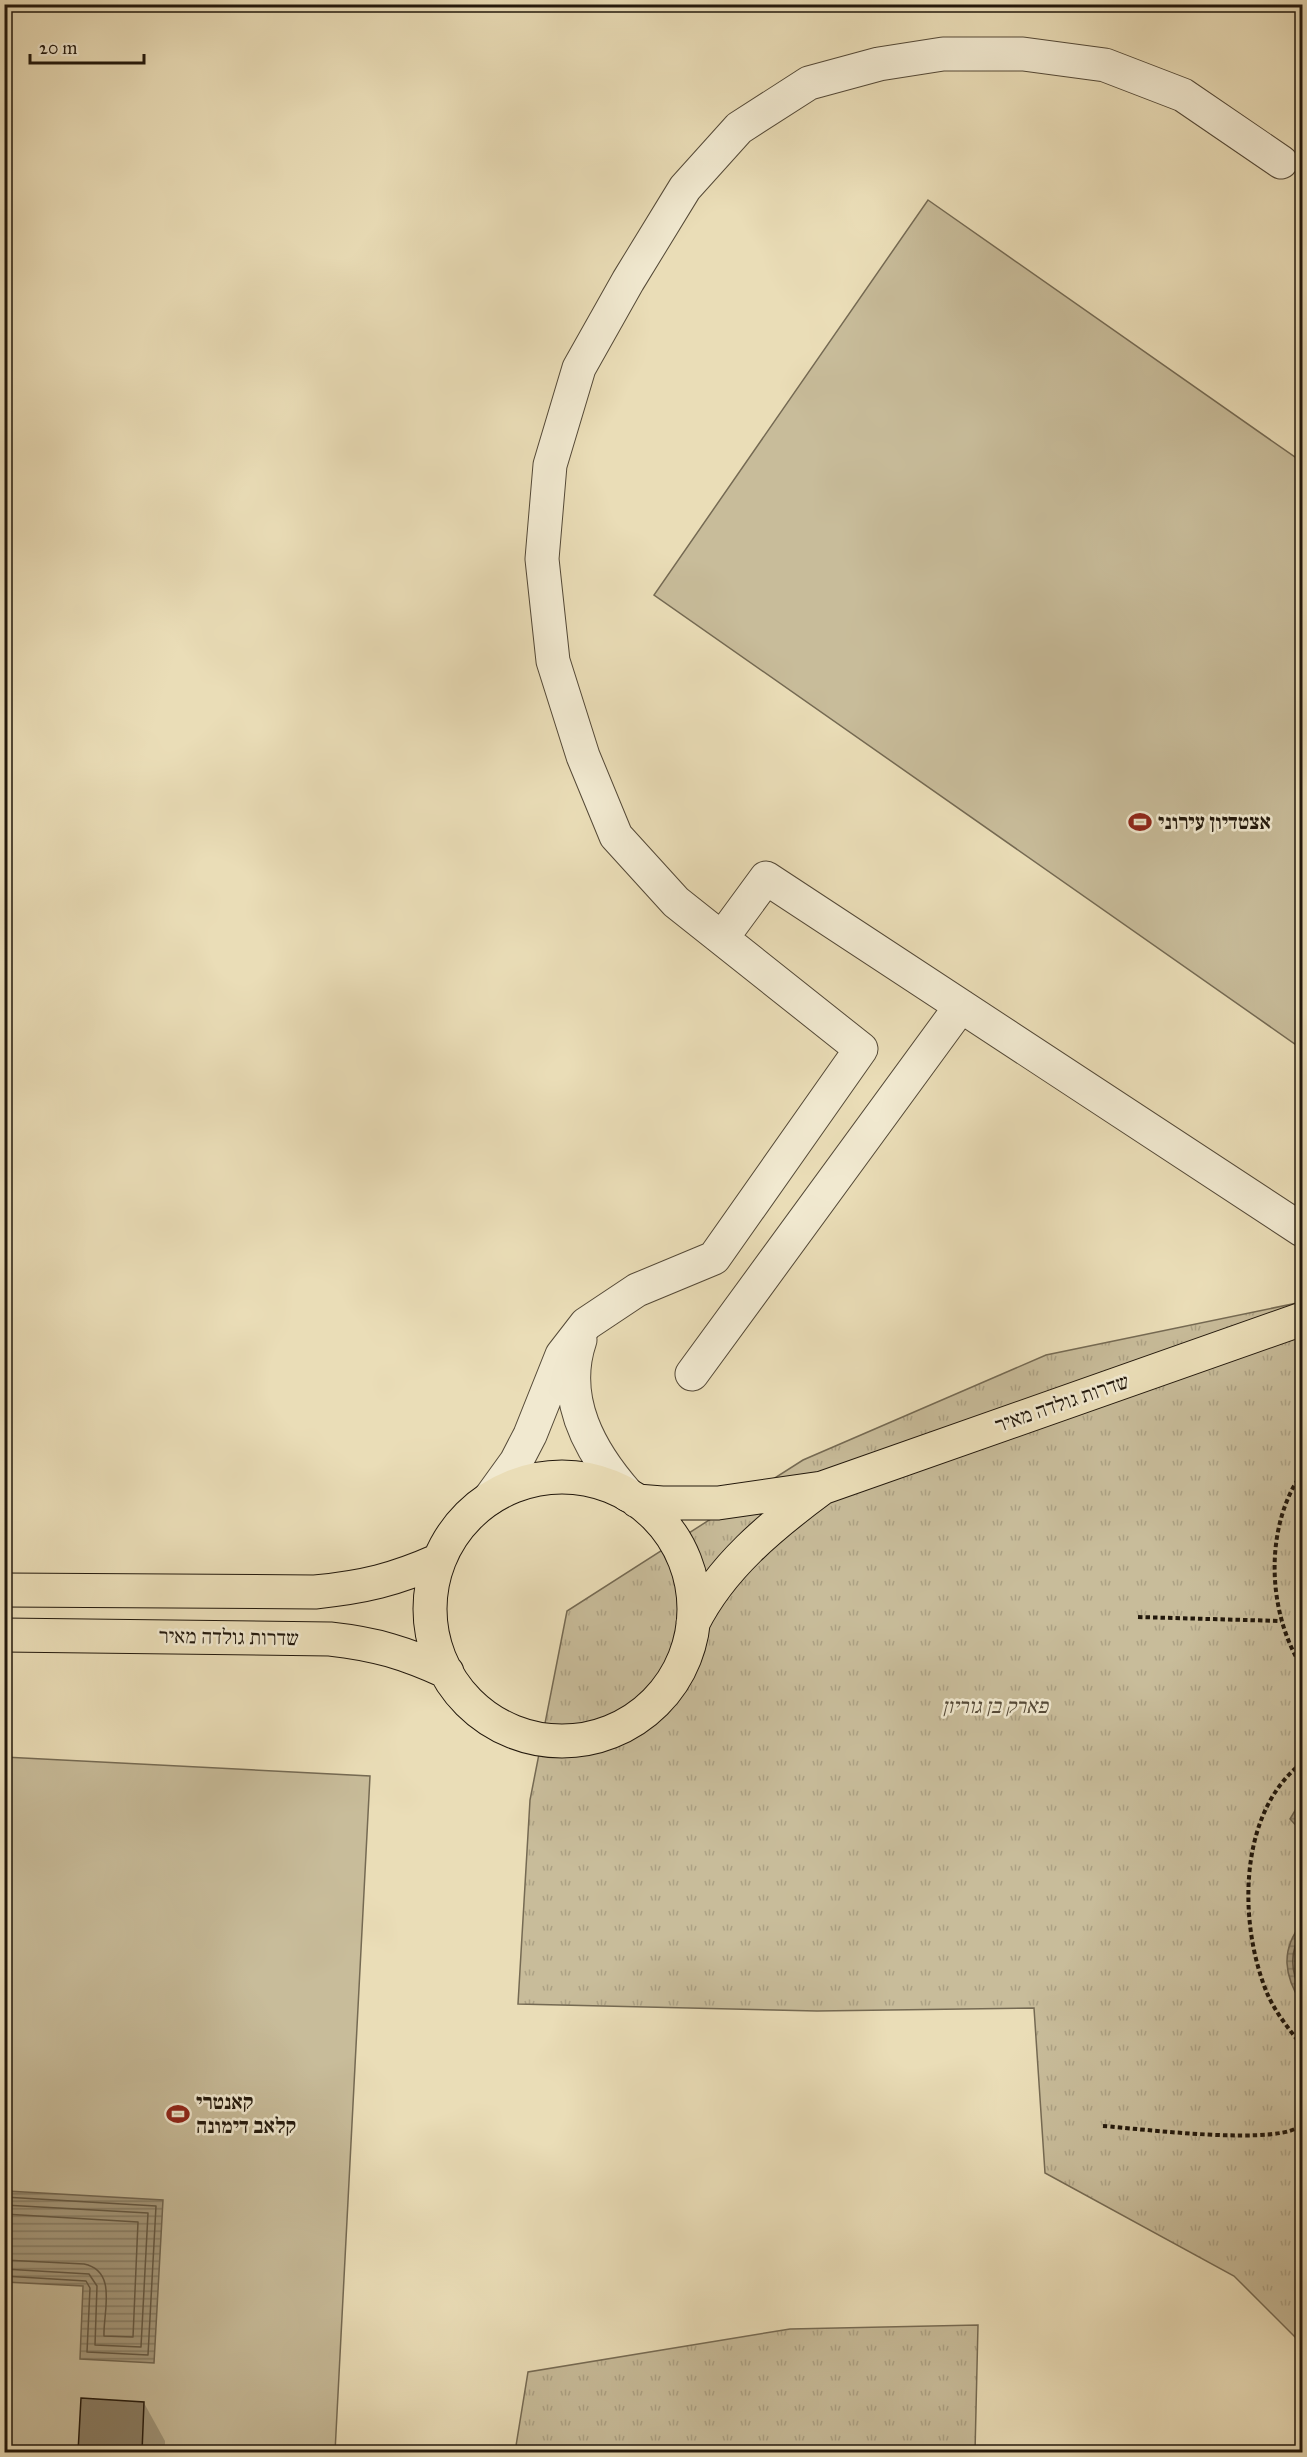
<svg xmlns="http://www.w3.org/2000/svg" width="1307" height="2457" font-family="'IM FELL Great Primer','Frank Ruhl Libre',serif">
<defs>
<pattern id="grass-tufts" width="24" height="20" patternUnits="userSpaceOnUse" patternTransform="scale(1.5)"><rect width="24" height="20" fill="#c8bc9a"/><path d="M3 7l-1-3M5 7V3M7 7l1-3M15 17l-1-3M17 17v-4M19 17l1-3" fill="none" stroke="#aca184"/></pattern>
<pattern id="water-rules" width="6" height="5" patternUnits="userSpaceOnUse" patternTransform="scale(1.5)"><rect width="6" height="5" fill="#a69a7d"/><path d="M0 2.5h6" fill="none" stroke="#877d65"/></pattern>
</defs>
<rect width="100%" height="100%" fill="#eaddb7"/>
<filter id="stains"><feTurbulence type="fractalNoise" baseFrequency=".00333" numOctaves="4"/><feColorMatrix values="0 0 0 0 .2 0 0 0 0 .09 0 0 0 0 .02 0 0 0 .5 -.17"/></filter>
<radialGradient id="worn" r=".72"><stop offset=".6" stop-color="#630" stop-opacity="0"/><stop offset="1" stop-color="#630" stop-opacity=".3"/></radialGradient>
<path fill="url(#grass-tufts)" stroke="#756a53" stroke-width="1.5" d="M1302,1302V2344L1234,2276L1045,2173L1034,2008L817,2011L518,2004L530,1800L567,1611L803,1460L1046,1355Z
M978,2325L975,2452H515L528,2372L790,2329Z"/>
<path fill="#c8bc9a" stroke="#756a53" stroke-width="1.5" d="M928,200L1302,462V1049L654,595Z
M4,1757L370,1776L335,2452H5Z"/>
<path fill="url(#water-rules)" stroke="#716650" stroke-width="1.5" d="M1302,1799V1832L1290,1819Z
M1302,1923V2004C1284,1976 1280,1950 1302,1923Z
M7,2191L163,2200L154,2363L80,2359L83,2286L5,2282Z"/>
<path fill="#0003" d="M82,2400L144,2403L165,2441V2452H80Z"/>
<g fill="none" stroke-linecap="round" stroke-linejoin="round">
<path stroke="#645944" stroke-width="1.5" d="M1302,1932C1289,1952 1290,1972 1302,1993
M4,2197L156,2206L148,2355L87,2352L90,2288L86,2281L4,2276
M4,2205L148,2213L141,2347L95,2345L97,2286L89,2274L4,2269
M4,2214L138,2222L133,2337L104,2336C103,2312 118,2271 84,2264L4,2260"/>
</g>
<path fill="#8a7e65" stroke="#22180c" stroke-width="1.5" d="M81,2398L144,2402L142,2452H78Z"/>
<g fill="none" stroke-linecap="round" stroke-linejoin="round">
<g stroke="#544937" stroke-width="35">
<path id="minor" d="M722,938L766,878L1302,1230
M580,1340C560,1399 590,1452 628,1495
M692,1374L961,1006
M490,1498L516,1462L530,1435L562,1355L586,1324L637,1290L714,1258L861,1049L676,902L616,836L583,756L553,661L542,559L550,465L579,368L628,281L685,188L739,128L809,83L879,64L943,54H1023L1105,65L1183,95L1281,162"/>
</g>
<g stroke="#22180c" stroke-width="35">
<path id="major" d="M430 1609a132 132 0 1 1 264 0a132 132 0 1 1-264 0Z
M637,1501L662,1503H718L822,1488L1302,1319
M4,1590L315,1592C364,1587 394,1580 439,1560
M693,1623C721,1567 771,1526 821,1489
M4,1635L330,1639C376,1644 405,1653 447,1672"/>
</g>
<path stroke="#22180c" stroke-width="4" stroke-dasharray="4.5 3" stroke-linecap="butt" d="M1302,1473C1264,1527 1267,1612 1302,1667
M1138,1617L1281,1621
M1302,1763C1238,1812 1238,1923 1267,1993C1275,2012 1289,2029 1302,2046
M1103,2126C1134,2128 1290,2148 1302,2123"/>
<use href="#minor" stroke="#f1e9d0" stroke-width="33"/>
<use href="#major" stroke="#eaddb7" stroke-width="33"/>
</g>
<defs>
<g id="stadium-bare" transform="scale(1.8)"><path d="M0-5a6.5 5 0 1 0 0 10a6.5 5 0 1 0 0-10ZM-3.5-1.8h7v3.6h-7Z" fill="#8f2418" stroke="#f1e9d0" stroke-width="2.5" paint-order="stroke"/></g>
</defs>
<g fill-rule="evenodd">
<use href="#stadium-bare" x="1140" y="822"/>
<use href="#stadium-bare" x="178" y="2114"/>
</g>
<g text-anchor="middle" stroke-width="5" stroke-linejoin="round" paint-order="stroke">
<g font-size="21" font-weight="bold" fill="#22180c" stroke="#f1e9d0" text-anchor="start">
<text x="1158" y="829">אצטדיון עירוני</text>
<text x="196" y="2109">קאנטרי<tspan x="196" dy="24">קלאב דימונה</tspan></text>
</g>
<g font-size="21" fill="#22180c" stroke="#f1e9d0">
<text transform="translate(1062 1403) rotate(-19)" y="7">שדרות גולדה מאיר</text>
<text transform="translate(229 1637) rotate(1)" y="7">שדרות גולדה מאיר</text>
</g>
<g font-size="21" font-style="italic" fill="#544937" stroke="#f1e9d0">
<text x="995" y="1713">פארק בן גוריון</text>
</g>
</g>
<rect width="1307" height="2457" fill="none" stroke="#eaddb7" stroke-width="24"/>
<rect x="6" y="6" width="1295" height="2445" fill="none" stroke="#22180c" stroke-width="3"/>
<rect x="12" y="12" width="1283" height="2433" fill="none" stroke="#22180c" stroke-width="1.5"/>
<path d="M30 54v9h114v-9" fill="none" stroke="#22180c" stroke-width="3"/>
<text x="39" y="54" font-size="18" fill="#22180c" stroke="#f1e9d0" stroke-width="4.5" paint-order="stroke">20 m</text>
<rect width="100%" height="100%" filter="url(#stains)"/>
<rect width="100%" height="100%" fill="url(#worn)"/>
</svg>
